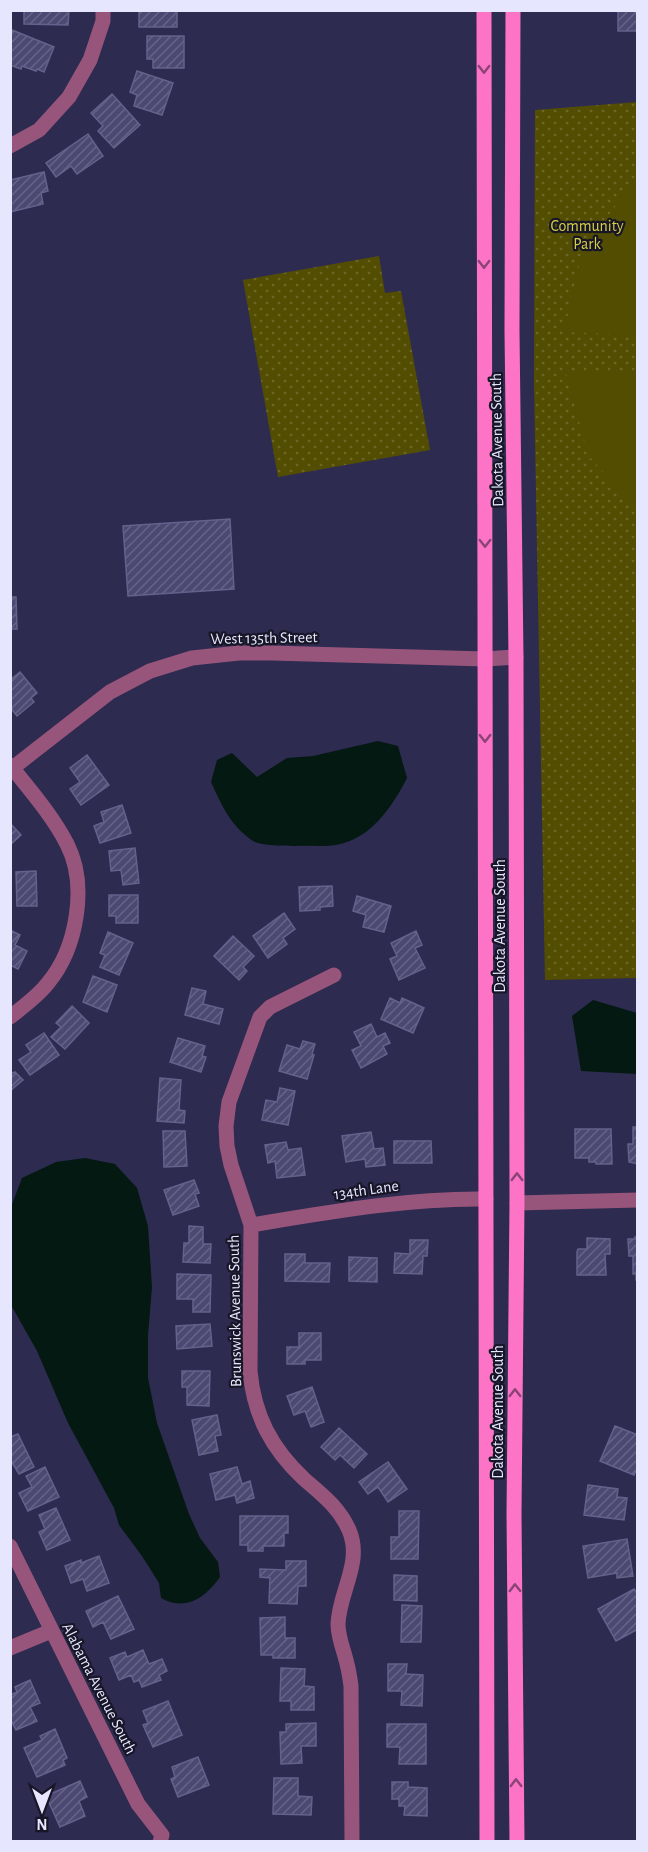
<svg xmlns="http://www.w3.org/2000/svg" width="648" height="1852" font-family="'Alegreya Sans',sans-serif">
<defs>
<pattern id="park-dots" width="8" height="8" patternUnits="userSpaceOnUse" patternTransform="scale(1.5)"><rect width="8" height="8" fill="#524d00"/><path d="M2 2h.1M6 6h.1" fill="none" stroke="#6b6726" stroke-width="1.8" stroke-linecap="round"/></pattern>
<pattern id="building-hatch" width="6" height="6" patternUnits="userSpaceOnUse" patternTransform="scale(1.5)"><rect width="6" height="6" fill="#4b4971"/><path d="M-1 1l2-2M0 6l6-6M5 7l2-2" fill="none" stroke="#656386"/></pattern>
</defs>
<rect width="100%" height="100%" fill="#2e2b50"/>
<path fill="url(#park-dots)" d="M637,102V978L545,980L534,384L535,110Z
M379,256L385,293L401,291L430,450L278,477L243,280Z"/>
<path fill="#524d00" d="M637,185V335L564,332L583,248L628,190Z
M566,373H637V510L588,455Z"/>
<path fill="#041911" d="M378,741L398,746L407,778C392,807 371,839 336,845C322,847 307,845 294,846C285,846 260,846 253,841C230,825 222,806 211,782L217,760L232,753L257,777L287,758L313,756Z
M593,1000L637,1013V1074L581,1071L572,1016Z
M85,1158L115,1164L137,1188L148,1226L152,1287L148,1336V1378L157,1423L189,1514L200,1538L218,1562L220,1577C206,1597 186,1612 161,1598L159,1583L142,1556L119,1525L114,1508L68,1423L37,1351L11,1305V1207L22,1178L56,1162Z"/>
<path fill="url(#building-hatch)" stroke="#64628c" stroke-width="1.5" d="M24,10H69L68,25L24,24Z
M139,10H177V27H139Z
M618,10H638V31H618Z
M12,30L54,47L44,72L37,69L36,71L22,66L21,69L10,65V35Z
M147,36H184V68H153V59H147Z
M137,71L173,83L162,115L134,106L137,95L130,92Z
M112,94L140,125L114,148L98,131L103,126L91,113Z
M88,134L103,156L77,174L71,166L56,177L46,163Z
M44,172L48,191L41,193L43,204L10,212V180Z
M230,519L234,589L128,596L123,526Z
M10,597H16L17,629H10Z
M20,672L37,693L31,698L34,702L17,716L10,707V680Z
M87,755L109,785L81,805L70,789L80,782L70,768Z
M122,805L131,833L100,843L94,826L104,822L101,812Z
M10,823L21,835L10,845Z
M135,848L139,883L123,885L121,870L111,871L109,851Z
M36,871L37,906H17L16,872Z
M332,886L333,906L320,907V910L300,911L299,887Z
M109,895H138V923H116V916H109Z
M357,896L391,906L384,932L363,927L366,915L353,911Z
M284,913L295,929L283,938L287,944L268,958L253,936Z
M10,930L20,935L15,945L27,951L18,969L10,965Z
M416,931L422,945L415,948L425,968L399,980L390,959L397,956L391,943Z
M108,932L133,943L119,975L100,967L105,955L100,953Z
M233,936L254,956L243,967L247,971L239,980L214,956Z
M93,976L117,985L107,1012L83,1002Z
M192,988L206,991L203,1004L223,1009L219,1024L185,1015Z
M390,998L400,1003L402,998L424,1008L413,1033L381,1019Z
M72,1006L89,1023L65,1049L51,1037L61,1027L56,1023Z
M371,1024L377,1037L385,1033L390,1043L383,1046L387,1054L361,1068L352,1050L361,1046L354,1032Z
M44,1033L59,1055L30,1075L19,1060L31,1052L26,1045Z
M178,1038L205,1046L202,1056L206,1057L201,1072L170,1062Z
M303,1041L315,1044L312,1054L314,1055L307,1079L279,1071L287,1045L300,1049Z
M15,1072L23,1080L10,1091V1074Z
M160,1078L181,1080L179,1110L185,1111L184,1123L157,1121Z
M280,1088L295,1091L288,1125L262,1120L266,1100L277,1102Z
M633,1127H638V1164L629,1162L628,1144H633Z
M575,1129H611L612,1164H596V1162H589V1158H575Z
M163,1131H185L187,1166L164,1167Z
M371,1132L374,1149L383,1148L385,1165L366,1167L365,1159L346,1162L342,1136Z
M394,1141H431L432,1163H394Z
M286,1142L288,1150L301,1148L305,1175L277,1178L275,1161L268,1163L265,1145Z
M194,1180L199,1193L195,1194L199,1206L173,1215L164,1190Z
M189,1226L203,1227V1244H211L210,1263L183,1262L184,1243H189Z
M635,1237H638V1280H636V1274H633V1256H629L628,1239H635Z
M587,1238L610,1239V1254H605L606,1275H577V1252L578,1249H587Z
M410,1240H428L427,1256H423L422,1274L394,1273L395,1253L410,1254Z
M285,1254H305V1263H330L329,1282L285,1281Z
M349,1257L377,1258V1282L349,1281Z
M177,1274L211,1275L210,1312H193V1299H177Z
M210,1324L212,1346L177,1349L176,1326Z
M299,1333H321V1360H305V1364H287V1347H299Z
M182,1371H210L209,1406L187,1405V1387H182Z
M312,1387L324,1422L311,1427L305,1411L294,1415L287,1396Z
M217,1415L221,1435L215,1436L218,1451L199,1455L192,1420Z
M615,1426L638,1435V1467L634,1475L600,1461Z
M339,1428L367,1454L354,1468L340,1455L335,1460L321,1447Z
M18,1434L34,1467L19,1474L10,1459V1437Z
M388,1462L407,1489L388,1502L378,1487L368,1494L359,1482Z
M45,1467L59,1497L28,1511L19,1493L32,1487L26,1476Z
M237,1467L242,1484L250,1481L254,1498L237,1503L235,1495L216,1500L210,1474Z
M588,1485L618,1489L617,1497L627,1498L624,1520L584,1515Z
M56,1508L70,1540L47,1550L39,1532L45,1529L39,1515Z
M399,1511H419L418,1559H391V1537H399Z
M240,1516H288V1533H284V1546H263V1551H248V1545H240Z
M627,1539L633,1576L617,1578V1573L588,1578L583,1546Z
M99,1556L109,1583L87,1591L83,1579L71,1583L65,1566L81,1560V1563Z
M286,1561H306V1586H298L297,1604L269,1603L270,1578L260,1577V1569L286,1570Z
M394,1575L417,1576V1601L394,1600Z
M634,1589L638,1595V1629L616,1641L598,1609Z
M118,1596L134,1629L111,1639L103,1622L93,1627L86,1611Z
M402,1605L422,1606L421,1642H401Z
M285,1617V1638H295V1658H273V1655H261L260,1618Z
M143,1650L149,1664L162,1659L167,1671L159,1675L161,1680L142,1687L139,1680L134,1682L131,1675L119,1680L110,1658L125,1652L127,1657Z
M388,1664H407L406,1674L423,1675L422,1706L401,1705L402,1691H388Z
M281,1668L305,1669L304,1686L314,1687V1710H291V1701H280Z
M30,1680L40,1703L30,1707L37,1721L16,1730L10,1718V1695L17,1692L15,1687Z
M168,1701L182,1735L153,1747L143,1725L148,1723L143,1711Z
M316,1723V1746H301L302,1763L281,1764L280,1732H286V1724Z
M387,1724H426V1764H399L400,1747H387Z
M55,1729L67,1758L63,1760L65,1765L37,1777L24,1748L42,1740L40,1736Z
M198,1757L209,1785L178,1797L171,1779L175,1777L172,1767Z
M274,1778H298V1796L312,1797L311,1815L273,1814Z
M80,1781L87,1797L79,1801L85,1816L60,1827L46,1796Z
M392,1782H408V1787L427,1788V1816L404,1815L405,1806H399V1799H392Z"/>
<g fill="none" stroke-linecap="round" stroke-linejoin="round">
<path stroke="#98557c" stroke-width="15" d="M10,146L39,130L69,97L90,60L103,21V10
M10,765C30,790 52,815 67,844C88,885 77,948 48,983C38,996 23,1007 10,1017
M10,770L110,692L150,671L192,658L239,653H272L485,659L516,657
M334,975L270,1007L260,1017L229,1102L226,1126L227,1146L231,1165L251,1225L250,1371C254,1415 271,1448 304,1479C321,1494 339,1507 349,1530C363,1562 339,1592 338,1624C338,1638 344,1650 347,1664C349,1671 350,1679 351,1686L352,1842
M517,1203L638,1200
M251,1225C329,1212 407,1198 486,1199
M10,1546L138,1804L162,1835L160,1842
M10,1648L51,1631"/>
<path stroke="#fd73c6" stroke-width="15" d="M484,10L487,1842
M513,10L512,331L516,657L517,1203L514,1514L517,1842"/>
</g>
<defs><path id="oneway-chevron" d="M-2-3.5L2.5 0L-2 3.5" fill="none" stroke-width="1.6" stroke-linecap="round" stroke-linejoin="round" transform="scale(1.5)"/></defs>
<g stroke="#8a4476">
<use href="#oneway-chevron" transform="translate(484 69) rotate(90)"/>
<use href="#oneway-chevron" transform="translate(484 264) rotate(90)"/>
<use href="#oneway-chevron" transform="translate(485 543) rotate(90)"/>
<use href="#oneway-chevron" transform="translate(485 738) rotate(90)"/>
<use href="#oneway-chevron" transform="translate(517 1177) rotate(-90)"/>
<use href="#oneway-chevron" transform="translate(515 1393) rotate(-90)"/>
<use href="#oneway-chevron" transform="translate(515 1588) rotate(-91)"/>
<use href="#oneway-chevron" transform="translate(516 1783) rotate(-91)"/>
</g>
<g text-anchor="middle" stroke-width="4.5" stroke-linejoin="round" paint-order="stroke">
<g font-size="16" fill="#d9d044" stroke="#171627">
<text x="587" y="231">Community<tspan x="587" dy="18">Park</tspan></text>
</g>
<g font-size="16" fill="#e6e6ff" stroke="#171627">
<text transform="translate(496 440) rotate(-91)" y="6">Dakota Avenue South</text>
<text transform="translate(264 637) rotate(-1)" y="6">West 135th Street</text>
<text transform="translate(499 926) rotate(-90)" y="6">Dakota Avenue South</text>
<text transform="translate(366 1189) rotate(-8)" y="6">134th Lane</text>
<text transform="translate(234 1311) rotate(-91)" y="6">Brunswick Avenue South</text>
<text transform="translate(497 1412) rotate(-90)" y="6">Dakota Avenue South</text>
<text transform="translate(100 1688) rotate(63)" y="6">Alabama Avenue South</text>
</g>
</g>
<rect width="648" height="1852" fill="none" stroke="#e6e6ff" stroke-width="24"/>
<g transform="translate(42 1810) rotate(180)" stroke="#171627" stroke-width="4.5" paint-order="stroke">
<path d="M0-4.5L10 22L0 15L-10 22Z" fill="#e6e6ff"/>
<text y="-9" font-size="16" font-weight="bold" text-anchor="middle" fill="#e6e6ff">N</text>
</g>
</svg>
